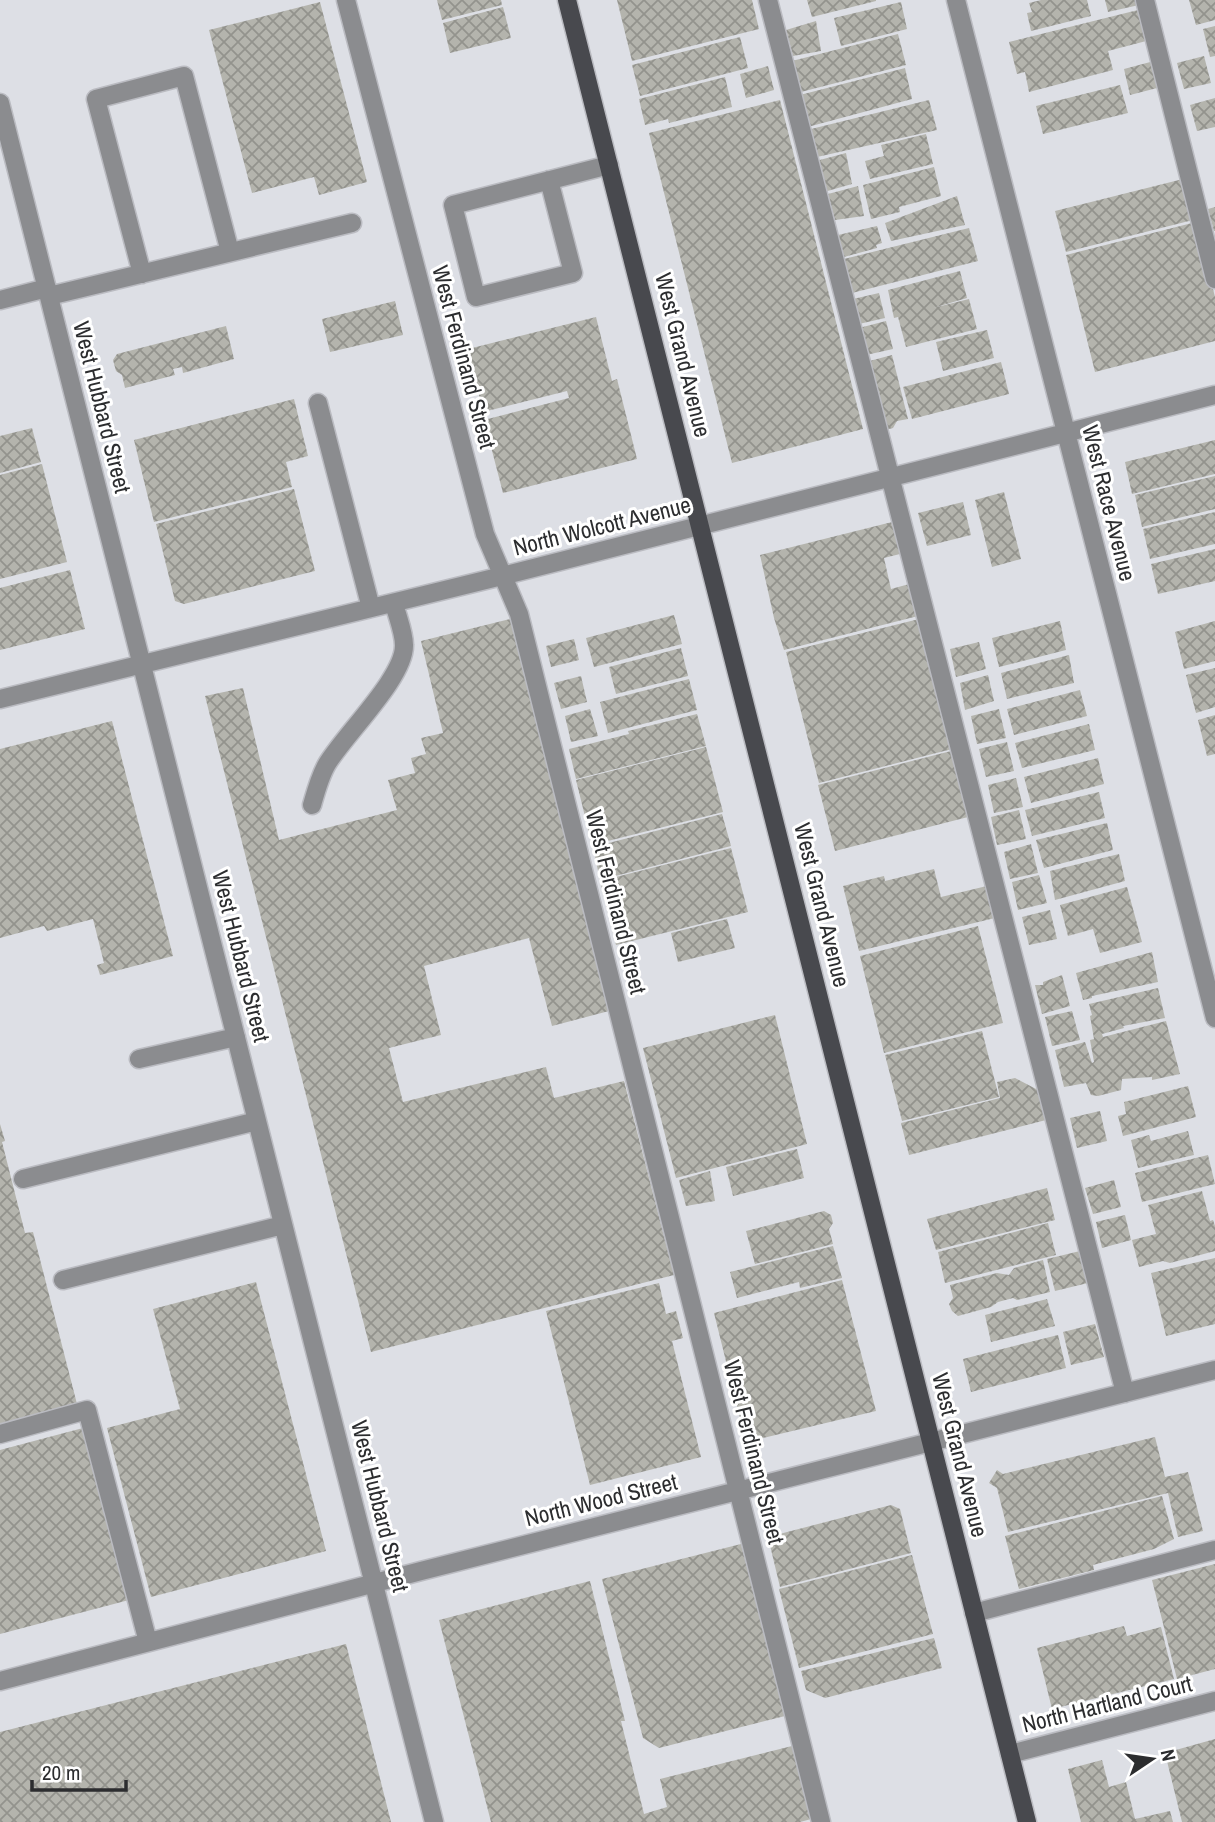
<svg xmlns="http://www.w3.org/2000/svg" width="1215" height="1822" font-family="'Archivo Narrow',sans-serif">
<defs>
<pattern id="building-cross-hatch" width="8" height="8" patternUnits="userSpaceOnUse" patternTransform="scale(1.75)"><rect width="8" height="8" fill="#b4b4ad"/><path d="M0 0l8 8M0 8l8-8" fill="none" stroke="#93938d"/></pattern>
</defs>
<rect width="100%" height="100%" fill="#dddfe5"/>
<path fill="url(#building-cross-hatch)" d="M437,0H501L502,5L442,20Z
M617,0H752L759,29L632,61Z
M807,0H876V1L812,17Z
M1041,0H1087L1091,16L1031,31L1027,13L1032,12L1029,3Z
M1105,0H1138L1139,5L1108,12Z
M1189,0H1215V20L1196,25Z
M320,2L367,182L319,195L314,177L252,193L209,30Z
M901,2L907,29L841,46L834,18Z
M503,7L511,38L450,53L443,23Z
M1142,9L1150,40L1108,51L1113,70L1029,92L1025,72L1017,74L1009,42Z
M816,21L821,51L793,56L786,30Z
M1215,26V56L1210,57L1203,29Z
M898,34L906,65L797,93L788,62Z
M740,37L748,68L640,96L632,65Z
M1204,56L1211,83L1184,89L1177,63Z
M1154,61L1161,87L1130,95L1124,69Z
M768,66L774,90L746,98L740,74Z
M905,68L912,99L804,128L796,96Z
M725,77L732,107L669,123L668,119L645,125L639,99Z
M1120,85L1128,113L1043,134L1036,106Z
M1215,98V127L1197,131L1190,105Z
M780,100L863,429L732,463L649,133Z
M929,100L937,130L817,157L811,129Z
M926,134L933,164L870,179L865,161L884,156L881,145Z
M846,153L852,184L824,192L816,161Z
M934,167L941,196L899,207L900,212L871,219L863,185Z
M1183,179L1193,220L1066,252L1055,211Z
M858,186L864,216L835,220L828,194Z
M957,196L965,225L891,241L885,223Z
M1215,207V231H1214L1208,209Z
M1196,222L1215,297V341L1095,372L1066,255Z
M877,226L882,243L876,245L877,248L844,257L838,235Z
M969,228L978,261L852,293L844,259Z
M960,271L967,298L933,308L969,299L977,329L906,347L898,317L894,318L888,290Z
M879,293L885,318L859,324L853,299Z
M395,301L403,335L330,352L322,319Z
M596,317L612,381L617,379L637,459L503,493L484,420L569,398L567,391L483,412L468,349Z
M886,321L893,349L866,355L859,328Z
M226,326L234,359L183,373L182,367L173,369L175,375L125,388L122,375L116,371L113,360L117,354Z
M987,330L994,358L943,371L936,342Z
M892,355L908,419L897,421L893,428L885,430L862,363Z
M1001,362L1009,394L912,419L903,387Z
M294,399L308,456L286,462L292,487L154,522L134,440Z
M32,428L41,462L0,473V436Z
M1215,440V474L1132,494L1125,462Z
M42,464L67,562L0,579V475Z
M1215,476V509L1142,527L1135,495Z
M294,489L315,571L184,604L175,601L156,524Z
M1004,492L1021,559L992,567L975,500Z
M963,502L971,535L927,546L918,513Z
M1215,512V544L1150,559L1143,529Z
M892,522L900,554L884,558L891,589L913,583L922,615L784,650L774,618L760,555Z
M1215,549V581L1158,594L1151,564Z
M70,570L85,629L0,650V588Z
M674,615L682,644L594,667L586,638Z
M923,618L956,748L819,783L786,652Z
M510,619L609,1011L552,1026L529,938L424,966L441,1035L389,1048L403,1102L546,1067L554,1098L624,1081L674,1275L371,1352L205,696L243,688L279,840L397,810L388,780L415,773L411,758L426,754L421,738L443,733L421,641Z
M1060,621L1066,650L999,667L992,638Z
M1215,621V661L1184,669L1175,632Z
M574,639L579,660L551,667L546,646Z
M979,642L986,669L956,677L950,649Z
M681,648L688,676L616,694L609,667Z
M1069,655L1074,683L1007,699L1001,673Z
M1215,668V707L1196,713L1186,675Z
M988,675L994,701L965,710L960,683Z
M581,676L587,702L561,709L554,683Z
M689,679L697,710L608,733L600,702Z
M1080,690L1087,716L1014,735L1007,709Z
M590,709L598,736L571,742L565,716Z
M999,709L1006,738L977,744L971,716Z
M697,714L706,746L576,779L569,749L629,734L628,731Z
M1215,715V754L1207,756L1198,720Z
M112,721L173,956L100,975L97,965L104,963L93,919L47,931L44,926L0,938V749Z
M1089,724L1095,750L1022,768L1015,743Z
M1007,742L1014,771L986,777L979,749Z
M706,747L723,812L592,845L576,780Z
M955,750L972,816L835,851L818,785Z
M1098,758L1104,784L1031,803L1024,777Z
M1016,778L1023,807L994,813L988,785Z
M1099,792L1105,818L1032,836L1025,810Z
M1019,810L1026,839L997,845L991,817Z
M722,814L731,846L600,880L593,847Z
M1107,823L1113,850L1044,868L1036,840Z
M1031,844L1038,873L1010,879L1004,852Z
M731,848L748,912L616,945L600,881Z
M1119,854L1125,881L1055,900L1050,871Z
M934,869L941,897L991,885L999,917L859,951L843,886L884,876L885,881Z
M1039,875L1047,903L1018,910L1012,882Z
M1127,887L1142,942L1100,953L1093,929L1068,936L1060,905Z
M1050,910L1057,939L1029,945L1022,917Z
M727,919L735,948L678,962L671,933Z
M978,926L1003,1023L884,1053L860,956Z
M1152,952L1158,982L1092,996V998L1083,1000L1076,973Z
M1062,975L1070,1006L1042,1014L1035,985H1043V982Z
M1158,988L1165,1018L1123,1026L1124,1028L1102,1034L1103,1037L1166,1021L1180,1074L1152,1080V1077L1122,1079L1121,1090L1098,1096L1091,1095L1086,1083L1064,1087L1055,1050L1085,1042L1092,1063L1094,1062L1090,1040L1094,1039L1090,1016L1092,1015L1089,1004Z
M1072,1011L1080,1040L1052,1046L1045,1017Z
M775,1015L807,1144L676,1178L643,1048Z
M982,1031L999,1097L902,1121L885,1055Z
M1015,1078L1038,1090L1046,1120L909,1155L901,1123L1000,1098L997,1082Z
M1188,1086L1196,1117L1123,1136L1118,1116L1126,1114L1124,1102Z
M1100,1111L1107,1141L1077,1148L1070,1118Z
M0,1124L5,1141L2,1142L25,1233L33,1232L77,1404L0,1424Z
M1188,1131L1194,1155L1138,1168L1131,1140L1149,1135L1151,1141Z
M797,1149L804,1178L733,1196L726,1167Z
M1208,1155L1215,1184L1142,1202L1135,1173Z
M710,1171L715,1201L686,1206L679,1180Z
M1114,1180L1121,1207L1093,1214L1085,1188Z
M1047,1188L1055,1220L936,1250L927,1219Z
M1202,1191L1210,1221L1213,1220L1215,1226V1251L1170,1263L1163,1261L1139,1267L1132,1240L1156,1234L1148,1205Z
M824,1211L831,1215L833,1223L829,1229L833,1244L755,1264L746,1231Z
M1125,1215L1131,1240L1102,1248L1096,1222Z
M1048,1223L1056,1255L945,1283L938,1252Z
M833,1246L842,1278L800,1288L799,1282L737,1298L730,1272Z
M1080,1251L1088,1283L1055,1291L1047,1259Z
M1215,1258V1324L1166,1336L1151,1273Z
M1043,1260L1050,1292L1017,1300L1013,1298L998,1302L991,1307L958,1316L952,1311L949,1304L953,1298L950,1285L997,1273L1009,1275L1014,1268Z
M842,1280L876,1411L746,1442L714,1313Z
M256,1282L326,1551L151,1597L107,1428L180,1409L153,1309Z
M659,1283L666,1314L676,1311L683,1338L672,1341L701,1457L590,1485L546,1311Z
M1047,1299L1055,1326L991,1342L985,1315Z
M1095,1324L1104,1357L1071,1365L1063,1332Z
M1058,1335L1066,1368L971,1392L963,1359Z
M83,1428L129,1600L0,1634V1450Z
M1155,1437L1165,1477L1188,1472L1203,1531L1178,1537L1168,1493L1008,1532L997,1488L989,1483L997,1470L1003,1474Z
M1162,1496L1174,1539L1154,1549L1093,1565L1094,1570L1019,1589L1005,1536Z
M891,1505L900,1509L911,1553L780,1587L768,1537Z
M741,1544L785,1716L659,1748L643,1738L602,1579Z
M912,1555L933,1634L799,1668L779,1589Z
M1215,1564V1669L1177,1679L1152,1580Z
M590,1581L625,1721H621L644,1814L667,1807L660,1779L796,1745L815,1818L800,1822H491L439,1620Z
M1124,1626L1127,1636L1161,1627L1174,1679L1052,1709L1037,1648Z
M934,1638L942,1668L825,1698L806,1690L801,1671Z
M346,1644L391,1822H0V1732Z
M1215,1739V1822H1182L1165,1753Z
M1102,1760L1109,1787L1126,1782L1135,1819L1170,1811L1173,1822H1081L1068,1769Z"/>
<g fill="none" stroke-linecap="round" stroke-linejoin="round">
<g stroke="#babbc1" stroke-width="21">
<path id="minor" d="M346,0L485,534L519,614L821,1822
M768,0L1125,1393
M956,0L1215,1018
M1145,0L1215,279
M0,103L434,1822
M549,180L573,273L476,297L453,205L609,165
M142,274L96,99L184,76L230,252
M49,296L352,223
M0,300L47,288
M318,403L371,608
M0,699L502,576L1215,395
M312,805C316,791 320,776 327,764C345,734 405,677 404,645C404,632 397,616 394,603
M139,1059L236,1037
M23,1179L257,1121
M63,1280L283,1225
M0,1434L87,1410L148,1642
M974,1613L1215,1550
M0,1681L421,1571L1215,1370
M1010,1754L1215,1701"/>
</g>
<g stroke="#babbc1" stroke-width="21">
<path id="major" d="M567,0L1027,1822"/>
</g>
<use href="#minor" stroke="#8b8c8f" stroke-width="18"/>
<use href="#major" stroke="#48494e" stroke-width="18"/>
</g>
<g text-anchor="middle" stroke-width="6" stroke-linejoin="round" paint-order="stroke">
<g font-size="23" fill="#2c2d2f" stroke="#fff">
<text transform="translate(683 355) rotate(76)" y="8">West Grand Avenue</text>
<text transform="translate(464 357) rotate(75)" y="8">West Ferdinand Street</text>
<text transform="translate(102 407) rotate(76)" y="8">West Hubbard Street</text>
<text transform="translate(1109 503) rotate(76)" y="8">West Race Avenue</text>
<text transform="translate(602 526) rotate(-14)" y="8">North Wolcott Avenue</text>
<text transform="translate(616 902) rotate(76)" y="8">West Ferdinand Street</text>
<text transform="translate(822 905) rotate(76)" y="8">West Grand Avenue</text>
<text transform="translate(241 956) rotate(76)" y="8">West Hubbard Street</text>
<text transform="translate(754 1452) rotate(76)" y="8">West Ferdinand Street</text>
<text transform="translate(960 1455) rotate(76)" y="8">West Grand Avenue</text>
<text transform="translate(601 1500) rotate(-14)" y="8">North Wood Street</text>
<text transform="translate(380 1506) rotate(76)" y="8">West Hubbard Street</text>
<text transform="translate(1107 1704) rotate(-14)" y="8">North Hartland Court</text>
</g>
</g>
<g transform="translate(1152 1759) rotate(77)" stroke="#ffffff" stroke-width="5" paint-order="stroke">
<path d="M0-5L12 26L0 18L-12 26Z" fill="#2c2d2f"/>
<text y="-10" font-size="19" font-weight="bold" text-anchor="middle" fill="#2c2d2f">N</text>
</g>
<path d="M32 1780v10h94v-10" fill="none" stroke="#2c2d2f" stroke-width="3.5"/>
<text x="42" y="1780" font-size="21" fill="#2c2d2f" stroke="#ffffff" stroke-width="5" paint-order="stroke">20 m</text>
</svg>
